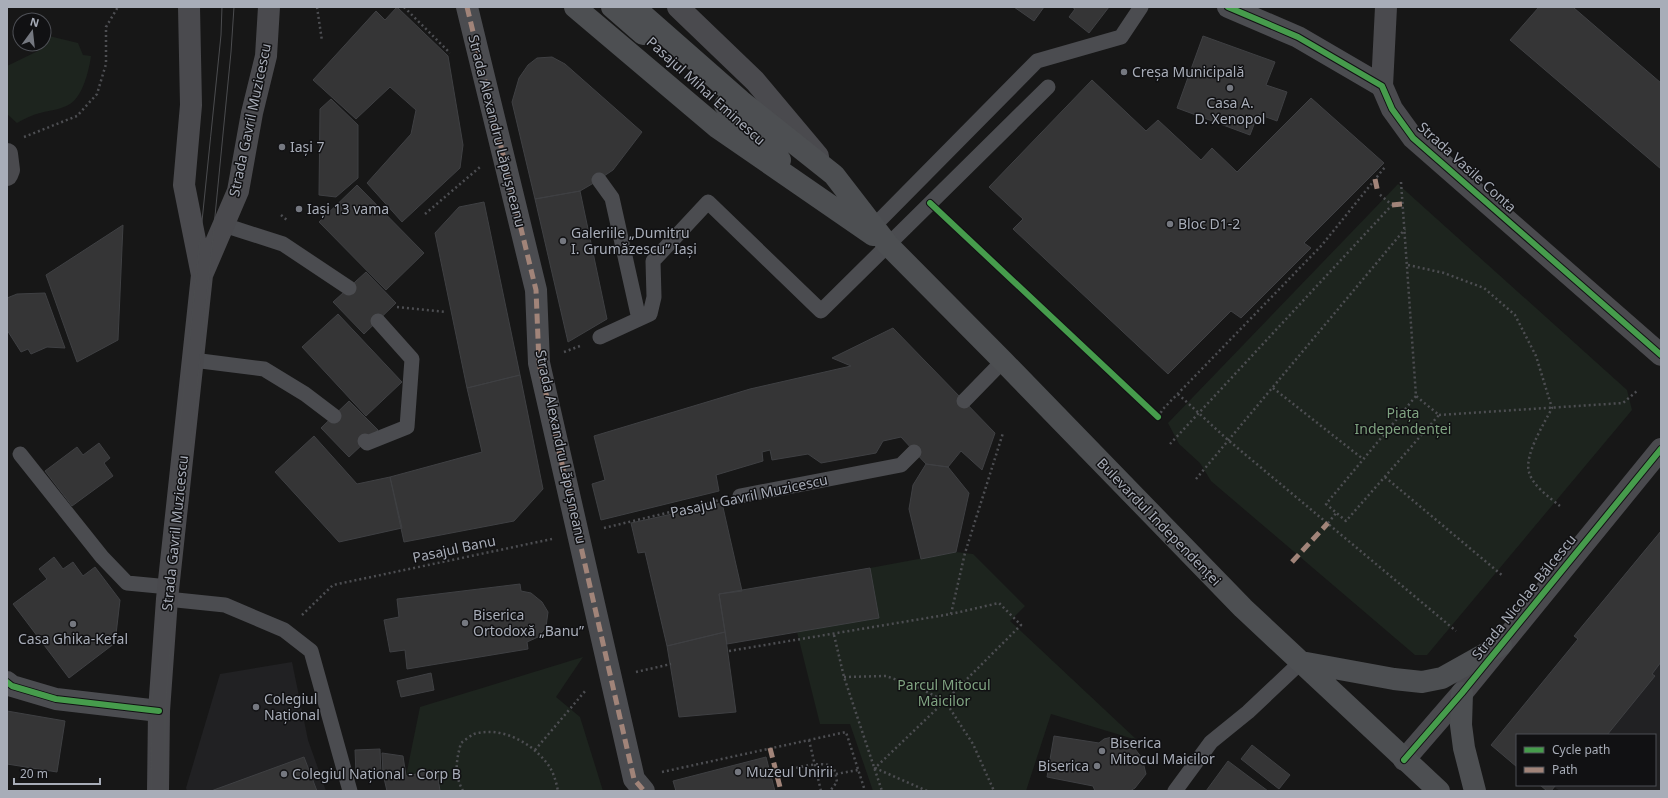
<svg xmlns="http://www.w3.org/2000/svg" width="1668" height="798" font-family="'Noto Sans',sans-serif">
<rect width="100%" height="100%" fill="#171717"/>
<path fill="#212123" d="M1661,531V791H1560L1554,787L1551,791H1547L1540,785H1655V735H1517V767L1491,745L1578,640L1574,636Z
M292,662L308,740L326,791H187L186,788L220,674Z"/>
<path fill="#1d241e" d="M49,36L78,43L83,55L91,56C89,70 83,96 70,104C60,110 50,110 40,113C32,115 24,119 17,123L7,114V66L38,51Z
M1398,184L1627,390L1632,410L1427,655H1415L1211,481L1200,463L1179,444L1168,423Z
M956,552L973,554L1025,606L1010,621L1137,740L1051,714L1026,791H873L850,724H820L797,632L870,568Z
M583,657L556,697L580,717L603,791H440L438,787L406,776L420,707Z"/>
<path fill="#353536" stroke="#3f4043" d="M397,7L448,56L463,145L460,168L402,222L367,183L411,134L416,110L390,87L356,119L313,80L376,11L385,20Z
M1014,7H1044L1034,21Z
M1072,7H1109L1089,33L1069,17L1075,9Z
M1539,7H1575L1574,8L1661,83V169L1510,40Z
M1203,36L1275,62L1266,85L1287,92L1277,121L1258,114L1250,135L1177,108Z
M552,57L565,64L642,132L613,170L592,184L580,191L535,199L512,102L519,78L528,65L537,58Z
M1092,80L1146,131L1158,120L1201,160L1212,148L1237,172L1311,98L1384,163L1304,243L1311,248L1241,318L1231,311L1168,374L1013,229L1023,219L989,187Z
M331,99L358,125V178L336,197L319,195L320,109Z
M357,185L424,253L386,290L319,222Z
M580,191L607,319L568,342L535,199Z
M484,202L520,375L467,388L435,233L459,207Z
M123,225L118,340L77,362L46,275Z
M366,272L396,303L364,334L333,302Z
M45,293L65,348L47,347L31,354L28,349L21,352L7,330V298L17,294Z
M338,314L402,382L366,416L302,347Z
M893,328L995,433L982,470L961,451L948,467L926,464L901,437L883,441L876,453L821,463L808,454L772,460L770,450L762,452L763,461L716,475L719,491L601,520L592,484L605,480L594,436L750,389L851,366L832,358Z
M520,375L543,489L514,521L404,542L390,477L482,452L467,388Z
M349,401L378,430L349,457L321,428Z
M314,436L357,484L390,477L402,528L339,542L275,472Z
M99,443L110,458L104,463L113,476L72,506L45,471L77,447L83,455Z
M926,464L948,467L969,493L956,552L921,559L909,509L913,485Z
M722,503L742,591L719,594L725,632L667,646L645,552L638,553L631,523Z
M1661,531V662L1652,674L1655,676L1607,735H1517V767L1491,745L1578,639L1574,636Z
M54,557L63,569L73,562L83,576L95,567L120,600L115,643L69,678L13,604L47,579L39,569Z
M870,568L879,618L727,644L719,594Z
M520,584L521,591L531,593L542,602L548,612L546,627L538,637L527,642L528,649L407,669L405,650L390,652L384,620L399,617L397,599Z
M725,632L736,712L679,717L667,646Z
M431,673L434,690L401,697L397,681Z
M7,711L65,721L57,772L7,764Z
M1054,736L1099,743L1104,739L1112,737L1119,741L1123,746L1135,749L1142,758L1146,774L1135,788L1130,791H1095L1093,786L1047,777Z
M1252,745L1290,775L1279,789L1241,759Z
M380,749L381,773L356,774L355,750Z
M382,753L403,756L406,776L437,770L440,791H387L383,774Z
M304,757L317,791H211Z
M766,757L775,791H676L673,781Z
M1228,761L1268,791H1206Z
M1540,785H1556L1551,791H1547Z"/>
<g fill="none" stroke-linecap="round" stroke-linejoin="round">
<path stroke="#4d4e52" stroke-width="2.5" stroke-dasharray="2 3" stroke-linecap="butt" d="M317,7L322,41
M404,7L450,53
M24,137L77,116L97,94L106,64V27L118,7
M1401,182L1416,396L1439,415L1346,521L1326,504L1416,396
M425,214L480,167
M281,215L288,221
M1408,265L1444,273L1484,288L1515,315L1536,356L1552,408C1544,424 1524,455 1529,472C1532,485 1550,498 1560,506
M397,307L446,312
M564,352L580,346
M1273,388L1363,459
M1178,394L1228,440L1456,631
M1439,415L1623,403L1637,391
M1158,417L1163,409L1322,245L1385,167
M1170,444L1392,205L1378,193
M1385,477L1503,576
M1196,479L1405,229
M1328,523L1337,512
M604,528L720,500
M302,615L333,585L552,539
M834,635L844,677L882,791
M729,651L951,614L965,553L1003,433
M636,672L671,664
M844,677L886,676L917,687L945,701L973,744L994,791
M809,740L821,791
M535,750L586,690
M662,772L846,732L865,791
M777,773C789,770 822,759 832,767C836,770 836,777 837,782L830,791
M836,774L858,770
M463,791C454,774 456,761 461,743C465,740 470,736 474,734C501,726 530,742 546,762C553,770 556,781 558,791
M927,791L875,768L945,701L1021,625L999,603L951,614"/>
<path stroke="#4b4c50" stroke-width="15" d="M599,180L612,198L639,319
M224,225L283,244L349,288
M874,226L1037,61L1121,37L1141,7
M600,337L650,314L654,297L653,261L708,202L821,311L1048,87
M193,360L264,369L305,394L334,416
M964,401L1003,361
M365,441L367,443L407,427L412,359L378,321
M20,454L102,557L127,583L169,587
M740,496L901,465L914,452
M167,599L225,605L284,630L311,651L350,791
M1175,791L1211,742L1248,712L1301,662"/>
<path stroke="#4b4c50" stroke-width="22" d="M467,7L536,290L539,363L634,779L644,791
M1228,7L1298,37L1382,86
M7,682L12,686L56,699L159,711"/>
<path stroke="#4a4a4e" stroke-width="22" d="M678,7L755,81L818,156
M1386,7L1382,86L1392,109L1413,138L1661,355
M7,154L9,170L7,175
M202,275L238,191L252,113L266,56L269,7
M1404,760L1462,693L1661,449
M158,791L159,711L167,599L202,275L184,185L191,105L189,7"/>
<path stroke="#4d4f52" stroke-width="22" d="M575,7L718,128L873,235
M612,7L643,34
M634,7L741,101L834,175L888,245L1003,361L1243,608L1439,791
M725,105L780,160
M1301,662L1394,679L1422,682L1442,678L1501,645
M1462,693L1461,725L1464,748L1475,791"/>
<path stroke="#4b4c4f" stroke-width="1" d="M152,791C148,674 165,557 178,441C194,306 207,171 221,35L222,7
M165,791V711L174,600L211,257L231,52L234,7"/>
<path stroke="#a18479" stroke-width="5" stroke-dasharray="10 5" stroke-linecap="butt" d="M467,7L536,290L539,363L634,779L644,791
M1375,179L1378,193
M1392,205L1403,204
M1292,562L1328,523
M770,748L781,791"/>
<g stroke="#111113" stroke-width="8">
<path id="cycleway" d="M1228,7L1298,37L1382,86L1392,109L1413,138L1661,355
M930,203L1158,417
M7,682L12,686L56,699L159,711
M1404,760L1462,693L1661,449"/>
</g>
<use href="#cycleway" stroke="#469c4c" stroke-width="6"/>
</g>
<g fill="#757880" stroke="#111113" stroke-width="1.5">
<circle cx="1124" cy="72" r="4"/>
<circle cx="1230" cy="88" r="4"/>
<circle cx="282" cy="147" r="4"/>
<circle cx="299" cy="209" r="4"/>
<circle cx="1170" cy="224" r="4"/>
<circle cx="563" cy="241" r="4"/>
<circle cx="465" cy="623" r="4"/>
<circle cx="73" cy="624" r="4"/>
<circle cx="256" cy="707" r="4"/>
<circle cx="1102" cy="751" r="4"/>
<circle cx="1097" cy="766" r="4"/>
<circle cx="738" cy="772" r="4"/>
<circle cx="284" cy="774" r="4"/>
</g>
<g text-anchor="middle" stroke-width="3" stroke-linejoin="round" paint-order="stroke">
<g font-size="14" fill="#a8adb8" stroke="#111113" text-anchor="start">
<text x="1132" y="77">Creșa Municipală</text>
<text x="1230" y="108" text-anchor="middle">Casa A.<tspan x="1230" dy="16">D. Xenopol</tspan></text>
<text x="290" y="152">Iași 7</text>
<text x="307" y="214">Iași 13 vama</text>
<text x="1178" y="229">Bloc D1-2</text>
<text x="571" y="238">Galeriile „Dumitru<tspan x="571" dy="16">I. Grumăzescu” Iași</tspan></text>
<text x="473" y="620">Biserica<tspan x="473" dy="16">Ortodoxă „Banu”</tspan></text>
<text x="73" y="644" text-anchor="middle">Casa Ghika-Kefal</text>
<text x="264" y="704">Colegiul<tspan x="264" dy="16">Național</tspan></text>
<text x="1110" y="748">Biserica<tspan x="1110" dy="16">Mitocul Maicilor</tspan></text>
<text x="1089" y="771" text-anchor="end">Biserica</text>
<text x="746" y="777">Muzeul Unirii</text>
<text x="292" y="779">Colegiul Național - Corp B</text>
</g>
<g font-size="14" fill="#a8adb8" stroke="#111113">
<text transform="translate(706 91) rotate(42)" y="5">Pasajul Mihai Eminescu</text>
<text transform="translate(250 120) rotate(-78)" y="5">Strada Gavril Muzicescu</text>
<text transform="translate(497 131) rotate(76)" y="5">Strada Alexandru Lăpușneanu</text>
<text transform="translate(1467 167) rotate(42)" y="5">Strada Vasile Conta</text>
<text transform="translate(561 447) rotate(78)" y="5">Strada Alexandru Lăpușneanu</text>
<text transform="translate(749 496) rotate(-12)" y="5">Pasajul Gavril Muzicescu</text>
<text transform="translate(1159 522) rotate(46)" y="5">Bulevardul Independenței</text>
<text transform="translate(175 533) rotate(-84)" y="5">Strada Gavril Muzicescu</text>
<text transform="translate(454 549) rotate(-12)" y="5">Pasajul Banu</text>
<text transform="translate(1524 597) rotate(-51)" y="5">Strada Nicolae Bălcescu</text>
</g>
<g font-size="14" fill="#7fa381" stroke="#111113">
<text x="1403" y="418">Piața<tspan x="1403" dy="16">Independenței</tspan></text>
<text x="944" y="690">Parcul Mitocul<tspan x="944" dy="16">Maicilor</tspan></text>
</g>
</g>
<rect width="1668" height="798" fill="none" stroke="#a8adb8" stroke-width="16"/>
<rect x="1516" y="734" width="140" height="52" fill="#111113" stroke="#4d4f55"/>
<rect x="1524" y="747" width="20" height="6" fill="#469c4c" stroke="#4d4f55"/>
<text x="1552" y="754" font-size="12" fill="#a8adb8">Cycle path</text>
<rect x="1524" y="767" width="20" height="6" fill="#a18479" stroke="#4d4f55"/>
<text x="1552" y="774" font-size="12" fill="#a8adb8">Path</text>
<g transform="translate(32 32) rotate(15)"><circle r="19" fill="#111113" stroke="#4d4f55"/>
<path d="M0-3L7 15L0 10L-7 15Z" fill="#757880"/>
<text y="-6" font-size="11" font-weight="bold" text-anchor="middle" fill="#a8adb8">N</text>
</g>
<path d="M14 778v6h86v-6" fill="none" stroke="#a8adb8" stroke-width="2"/>
<text x="20" y="778" font-size="12" fill="#a8adb8" stroke="#111113" stroke-width="3" paint-order="stroke">20 m</text>
</svg>
